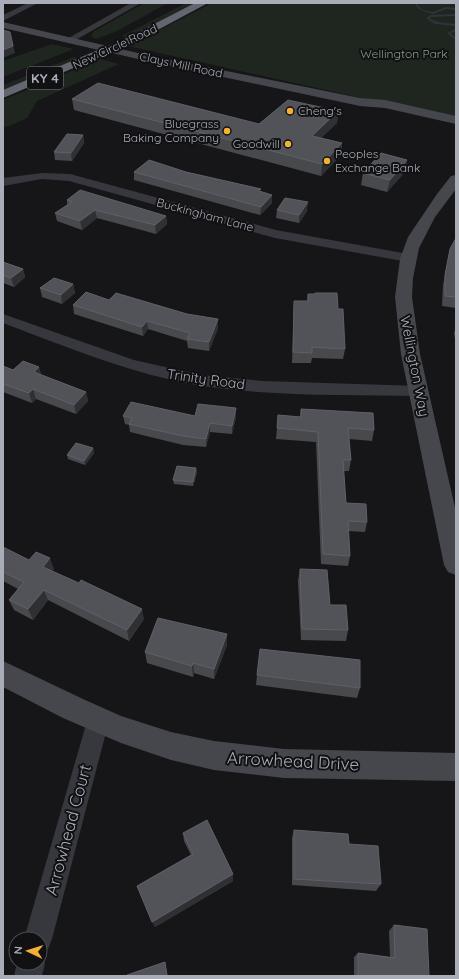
<svg xmlns="http://www.w3.org/2000/svg" width="459" height="979" font-family="Quicksand,sans-serif">
<rect width="100%" height="100%" fill="#161618"/>
<path fill="#1e261f" d="M144,3H168L117,31L96,39L91,37L93,32Z
M186,3H197L129,38L122,36Z
M212,3H456V119L128,46Z
M52,44L74,49L3,77V61Z
M74,57L81,58L3,90V85Z
M100,59L119,64L37,101L27,118L12,125L3,127V100Z"/>
<g fill="none" stroke-linecap="round" stroke-linejoin="round">
<path fill="#2c353c" fill-rule="evenodd" d="M414,3H416L422,10L433,12L446,7L456,8V10L446,9L433,14L420,10Z
M456,14V16L431,17L429,18L437,22L456,24V26L435,24L426,18L431,15Z
M456,29V31L450,33L456,38V40L447,33Z"/>
<path fill="#37383d" fill-rule="evenodd" d="M28,3H38L3,21V15Z
M131,3H141L72,42H66L65,40Z
M42,173L70,174L276,230L408,254L413,255L415,258L413,261L408,262L275,238L69,181L42,179L3,186V178Z
M3,314L134,360L201,375L263,381L419,386L425,387L427,391L425,395L419,396C337,394 253,398 172,380C114,367 59,344 3,323Z
M98,710L106,713L109,721L52,939L48,949L40,952V939H24L87,721L90,713Z
M40,953L45,963L42,976H14L17,963H40Z"/>
<path fill="#45474d" fill-rule="evenodd" d="M3,22L138,53L360,98L385,100L456,116V124L385,108L360,106L138,59L3,28Z
M456,175V189L435,217L419,248L413,278L412,297L420,354L456,512V575L448,572L444,565L401,354L395,297L400,259L408,237L437,194L451,176Z
M3,661L83,699L121,716L171,732L214,741L284,749L456,753V781L284,778L214,770L171,760L121,743L63,718L3,687Z"/>
<path fill="#63666e" fill-rule="evenodd" d="M195,3H208L137,41L3,98V90L129,37Z"/>
</g>
<path fill="#47494d" d="M72,99L259,124L338,111L337,123L321,138L342,143L341,155L321,176L74,110Z
M83,135L84,143L72,161L55,160L54,152Z
M407,160L405,172L387,192L361,185L363,173Z
M134,172H186L272,195V203L260,215L134,180Z
M67,200L166,216L167,224L156,234L97,218L82,230L57,221L55,213L67,205Z
M277,210L307,211L299,223L276,218Z
M456,238V308L442,306L443,285L448,259L450,249Z
M3,262L23,269L25,277L14,287L3,283Z
M73,284L75,293L62,304L42,297L40,288Z
M308,294L338,309L345,349L343,359L312,358L311,363H292L294,301H307Z
M109,300L218,328L209,351L188,348L187,341L148,329L143,336L74,314L73,305Z
M456,326V345L454,333Z
M3,366L13,370L39,367L41,375L86,392L88,401L76,414L36,399L32,403L3,392Z
M236,408V417L232,434L210,432L206,447L183,445L130,432L129,425L125,424L123,416H195Z
M301,409L374,430L372,441L349,439L351,460L349,471H343L346,503L367,522L365,532L348,531L350,556L348,566L321,564L316,442L276,439L277,428L300,417Z
M93,448L94,453L85,465L68,459L67,455Z
M196,468L197,473L193,486L174,484L173,480Z
M3,547L29,560L54,569L52,571L144,619L129,641L48,600L33,620L14,610L9,600L18,589L3,581Z
M300,569L330,605L348,630L346,641L301,640L298,581Z
M227,634V645L214,679L194,673L193,677L147,663L145,652Z
M257,675L360,688L357,698L256,685Z
M294,830L349,844L381,884L376,891L292,885V838Z
M183,833L233,874V881L155,927L137,886L191,855L184,841Z
M394,925L429,976H354V957L358,953L390,957L389,931Z"/>
<path fill="#2f3033" d="M11,34L15,53L3,58V50Z
M338,111L337,123L311,147L312,136Z
M83,135L84,143L72,161L71,153Z
M342,143L341,155L321,176L322,164Z
M407,160L405,172L387,192L390,180Z
M272,195V203L260,215L261,207Z
M308,202L307,211L299,223V215Z
M95,210L97,218L82,230L80,221Z
M166,216L167,224L156,234L155,225Z
M23,269L25,277L14,287L11,278Z
M73,284L75,293L62,304L61,295Z
M218,319V328L209,351V342Z
M147,321L148,329L143,336L142,327Z
M39,367L42,377L34,372Z
M33,389L36,399L32,403L29,393Z
M86,392L88,401L76,414L74,405Z
M236,408V417L232,434V426Z
M210,423V432L206,447V439Z
M93,448L94,453L85,465L84,461Z
M196,468L197,473L193,486V482Z
M50,558L54,569L47,578L43,567Z
M44,590L48,600L33,620L28,609Z
M142,609L144,619L129,641L127,630Z
M227,634V645L214,679V669Z
M193,663L194,673L193,677L192,666Z
M233,874V881L155,927L152,922Z
M165,962L166,966L168,976H167Z"/>
<path fill="#525359" stroke="#5f6168" d="M3,30L10,32L13,46L3,50Z
M98,83L259,124L288,100L338,111L312,136L342,143L322,164L72,99Z
M67,134L83,135L71,153L54,152Z
M381,153L407,160L390,180L363,173Z
M149,160L186,172L261,189L259,191L272,195L261,207L134,172Z
M80,190L166,216L155,225L95,210L80,221L55,213L72,202L67,200Z
M285,198L308,202L299,215L277,210Z
M456,238V297L445,296V275L450,249Z
M3,262L23,269L11,278L3,275Z
M54,278L73,284L61,295L40,288Z
M86,292L109,300L116,293L187,314L218,319L209,342L187,339L190,333L147,321L142,327L73,305Z
M315,293H337L338,309H343L345,349L312,347V353L293,352L294,301H308V294H315Z
M23,361L39,367L34,372L86,392L74,405L33,389L29,393L3,384V366L13,370Z
M131,402L195,416L198,404L236,408L232,426L210,423L206,439L183,436L129,424L132,418L123,416Z
M301,409L373,413L374,430L348,428L351,460H343L346,503L366,504L367,522L348,521L350,556L323,554L318,432L277,428L278,415L301,417Z
M76,443L93,448L84,461L67,455Z
M177,466L196,468L193,482L173,480Z
M3,547L29,560L36,552L50,558L43,567L79,583L81,580L142,609L127,630L44,590L28,609L9,600L24,582L3,572Z
M300,569L327,570L330,605H346L348,630L302,629Z
M158,618L227,634L214,669L193,663L192,666L145,652Z
M260,649L360,660V688L257,675Z
M207,820L233,874L152,922L137,886L193,854L183,833Z
M294,830L348,834L349,844L378,846L381,884L294,879Z
M394,925L427,929L429,976H358V953L395,958Z
M165,962L167,976H127V975Z"/>
<g fill="#f2b134" stroke="#111113" stroke-width="1.5">
<circle cx="290" cy="111" r="4"/>
<circle cx="227" cy="131" r="4"/>
<circle cx="288" cy="144" r="4"/>
<circle cx="327" cy="161" r="4"/>
</g>
<g text-anchor="middle" stroke-width="4" stroke-linejoin="round" paint-order="stroke">
<g font-size="12" fill="#a8adb8" stroke="#111113">
<text transform="translate(115 47) rotate(-25)" y="4">New Circle Road</text>
<text transform="translate(181 65) rotate(12)" y="4">Clays Mill Road</text>
<text transform="translate(205 215) rotate(15)" y="4">Buckingham Lane</text>
</g>
<g font-size="12" fill="#7fa381" stroke="#111113">
<text x="404" y="58">Wellington Park</text>
</g>
<g font-size="12" fill="#a8adb8" stroke="#111113" text-anchor="start">
<text x="298" y="115">Cheng's</text>
<text x="219" y="128" text-anchor="end">Bluegrass<tspan x="219" dy="14">Baking Company</tspan></text>
<text x="280" y="148" text-anchor="end">Goodwill</text>
<text x="335" y="158">Peoples<tspan x="335" dy="14">Exchange Bank</tspan></text>
</g>
<rect fill="#111113" stroke="#7b7e86" stroke-width="1" x="27" y="67" width="36" height="22" rx="3"/>
<g font-size="13" font-weight="bold" fill="#a8adb8">
<text x="45" y="83">KY 4</text>
</g>
<g font-size="14" fill="#a8adb8" stroke="#111113">
<text transform="translate(415 366) rotate(79)" y="5">Wellington Way</text>
<text transform="translate(206 379) rotate(8)" y="5">Trinity Road</text>
</g>
<g font-size="17" fill="#a8adb8" stroke="#111113">
<text transform="translate(293 761) rotate(3)" y="6">Arrowhead Drive</text>
<text transform="translate(68 830) rotate(-75)" y="6">Arrowhead Court</text>
</g>
</g>
<rect width="459" height="979" fill="none" stroke="#a8adb8" stroke-width="8"/>
<g transform="translate(28 951) rotate(274)"><circle r="19" fill="#111113" stroke="#4d4f55"/>
<path d="M0-3L7 15L0 10L-7 15Z" fill="#f2b134"/>
<text y="-6" font-size="11" font-weight="bold" text-anchor="middle" fill="#a8adb8">N</text>
</g>
</svg>
